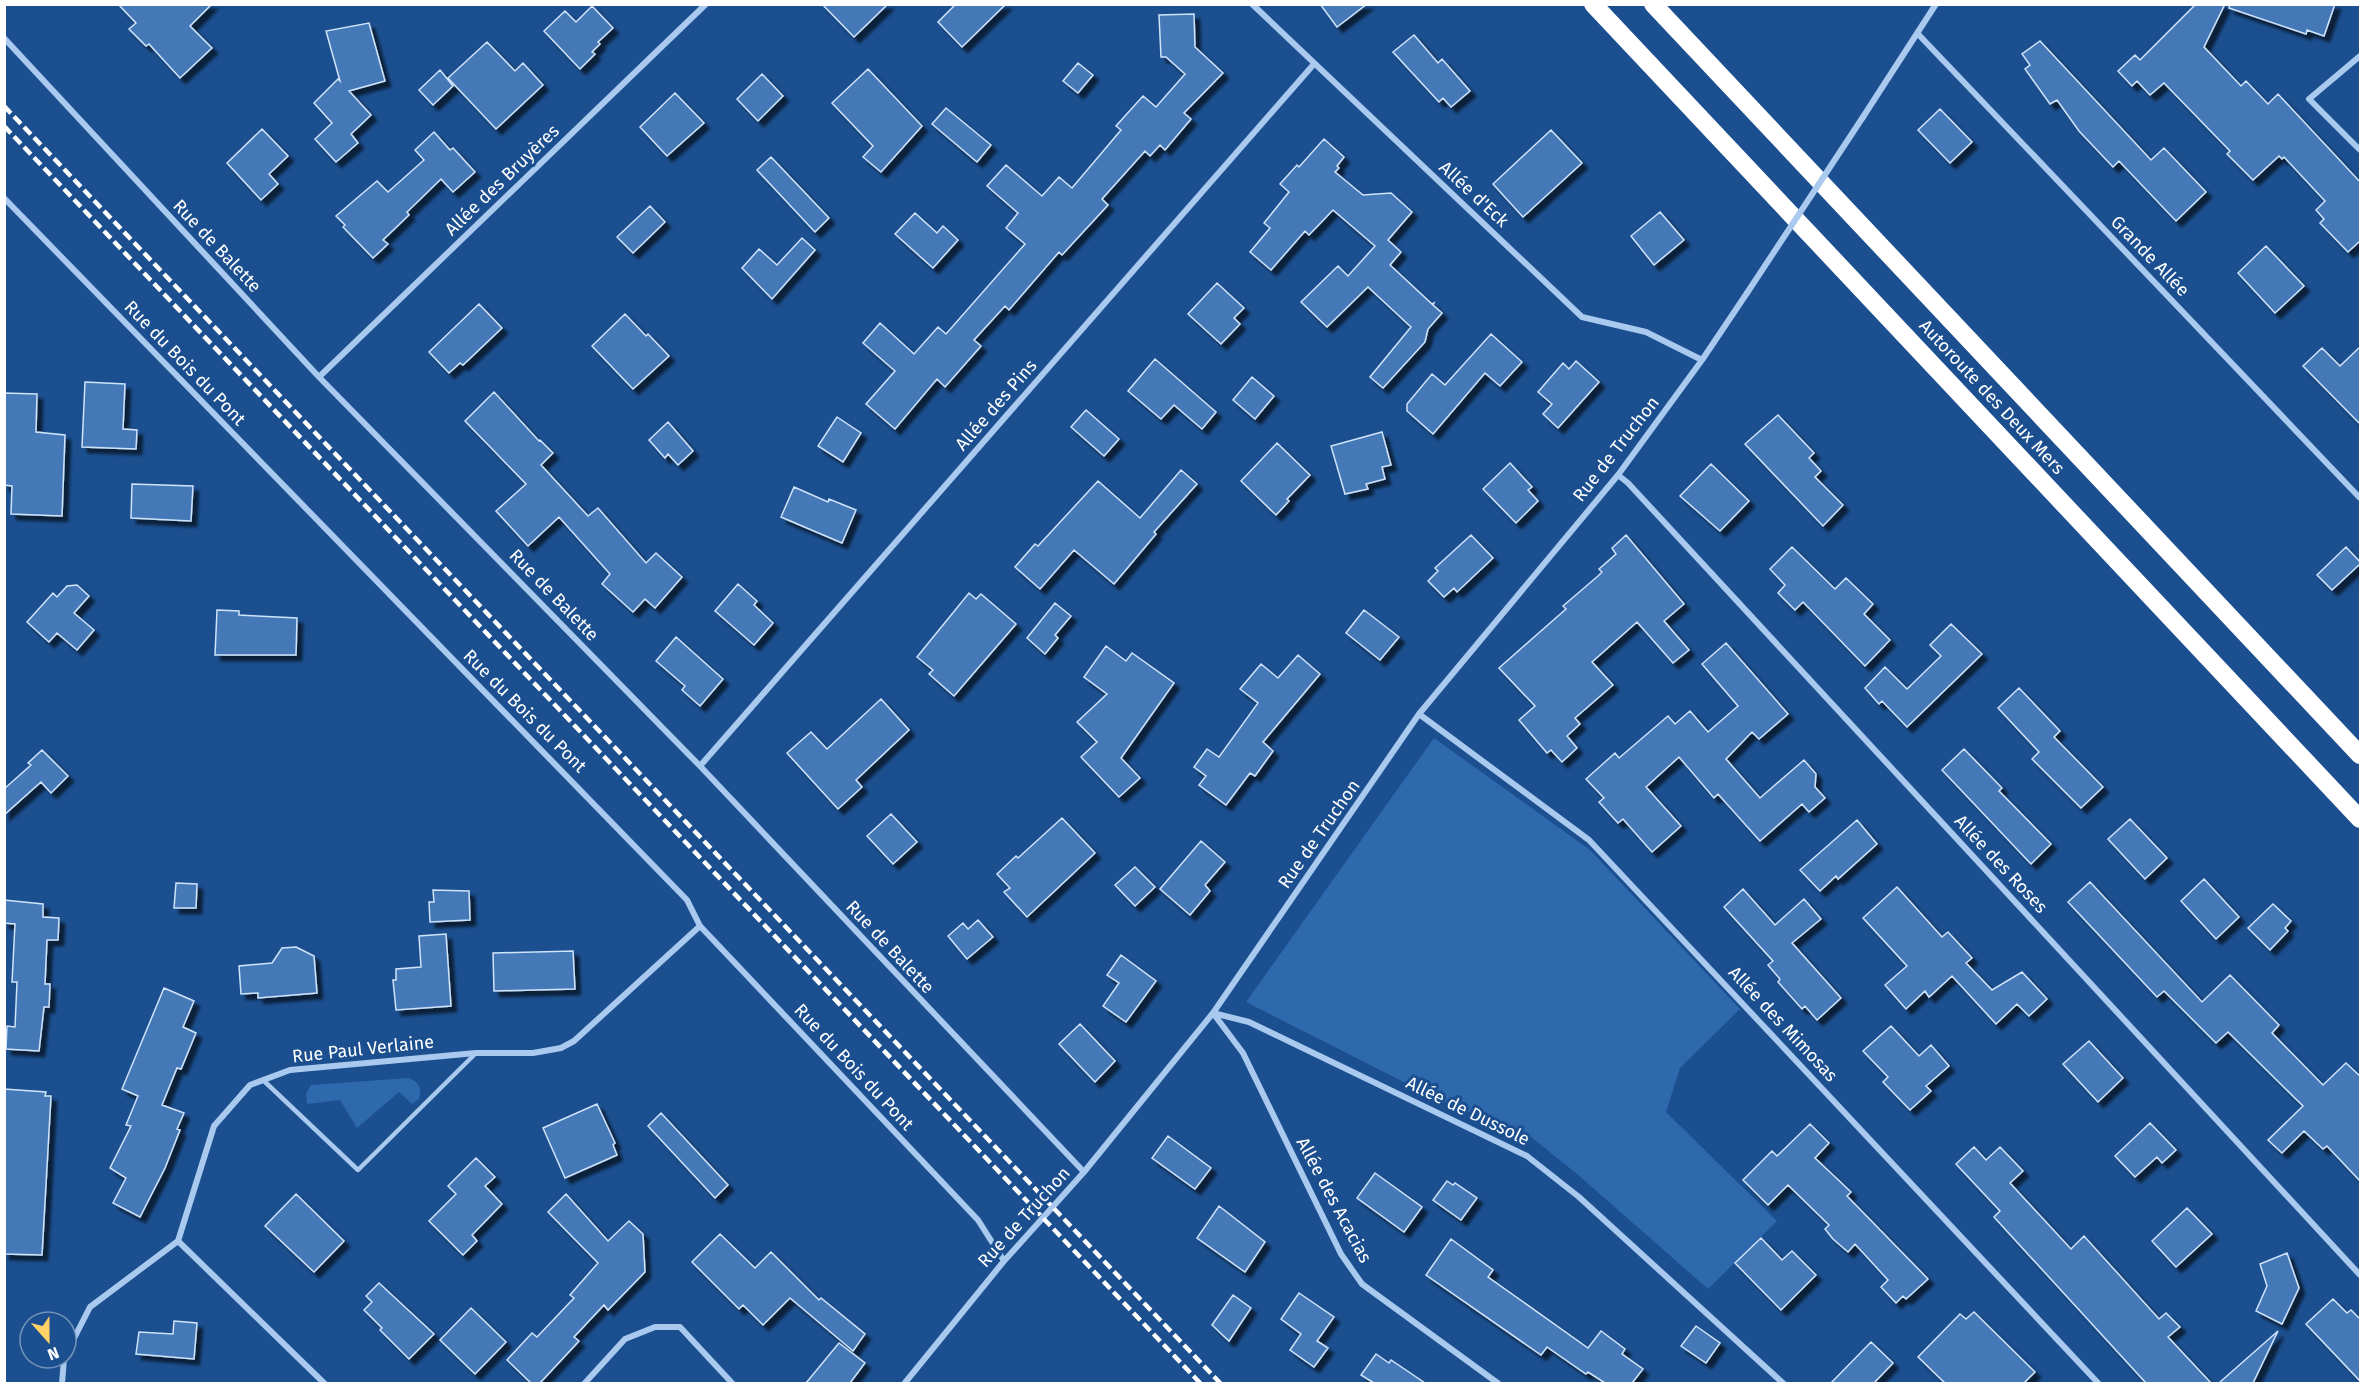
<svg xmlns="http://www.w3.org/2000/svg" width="2365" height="1388" font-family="'Fira Sans',sans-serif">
<defs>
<filter id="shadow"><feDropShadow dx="5.5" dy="5.5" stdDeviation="1.5" flood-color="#0009"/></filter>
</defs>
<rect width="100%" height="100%" fill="#1b4f8f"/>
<path fill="#2e69ad" d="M1434,738L1590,850L1740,1009L1680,1068L1666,1112L1777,1221L1708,1289L1577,1174L1531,1137L1441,1101L1246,1002Z
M408,1078C419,1081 422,1088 419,1099L412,1104L399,1092L357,1128L340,1100L307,1104L306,1094L311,1085Z"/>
<path fill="#4478b7" stroke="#cfe3fa" stroke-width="1.5" filter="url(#shadow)" d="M118,4H212L190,26L212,48L180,78L149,44L146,46L129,29L136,23Z
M822,4H888L854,37Z
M956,4H1006L962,47L938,22Z
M1320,4H1367L1337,27Z
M2196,4H2225L2204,47L2241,86L2246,81L2268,104L2278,94L2361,183V240L2348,252L2320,223L2324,219L2316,210L2325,201L2284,157L2282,159L2279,156L2253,180L2227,154L2230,151L2164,83L2150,95L2137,81L2132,86L2118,71L2135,55L2140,60Z
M2230,4H2335L2324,36L2307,30L2306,34L2229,8Z
M592,6L613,28L598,42L600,44L592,52L595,54L580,69L544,31L565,11L576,22Z
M1194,14L1195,47L1223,73L1184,113L1191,119L1165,150L1160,145L1150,156L1145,151L1102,199L1108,205L1062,255L1059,252L1009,310L1005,306L974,340L981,346L945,387L937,379L895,429L866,404L895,371L863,343L880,323L914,354L938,327L946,334L1025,244L1006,228L1018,213L987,186L1006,165L1042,196L1059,177L1072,188L1121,130L1116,126L1143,96L1156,107L1185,74L1166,57H1161L1159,15Z
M369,23L385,81L349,91L371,115L351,134L358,143L336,162L315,139L332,123L314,103L338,79L340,81L326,31Z
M1414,35L1438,63L1442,59L1470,91L1451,107L1443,98L1439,102L1393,52Z
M2040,41L2151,160L2164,148L2206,192L2176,221L2119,161L2113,167L2079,131L2057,100L2050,104L2025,69L2030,65L2022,54Z
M487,42L515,71L523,63L543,85L496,129L448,78Z
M1078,63L1093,75L1078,93L1063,81Z
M868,69L922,126L881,172L863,157L873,146L832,103Z
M440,70L453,86L433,105L419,90Z
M762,74L783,96L758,121L737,99Z
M675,93L704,123L667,156L640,127Z
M946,108L991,145L977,162L932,124Z
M1940,109L1972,142L1950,163L1918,130Z
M262,129L288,156L269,174L278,184L261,200L227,163Z
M1551,130L1582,163L1523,217L1493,184Z
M434,132L450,150L453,148L475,172L453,192L441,179L407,212L409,215L383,240L388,244L373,258L343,227L345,225L336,216L377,181L388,192L424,160L415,150Z
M1324,139L1344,157L1337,166L1339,168L1335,172L1363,195L1391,193L1412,212L1388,240L1401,252L1390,265L1432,304L1434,303L1433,305L1442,313L1428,329L1425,342L1383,388L1370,377L1411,327L1368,287L1327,327L1301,302L1338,266L1348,276L1375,246L1333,210L1309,235L1305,231L1271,270L1250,252L1270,228L1264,223L1289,192L1280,184L1297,165L1299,167Z
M771,157L829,218L815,232L757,170Z
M650,206L665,222L633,253L617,237Z
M1660,212L1684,240L1654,265L1631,236Z
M915,213L937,233L943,226L958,240L933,268L895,234Z
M802,238L815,250L772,299L742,268L759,249L777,265Z
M2266,246L2304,286L2275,313L2238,273Z
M1217,283L1244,308L1234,318L1240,324L1221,344L1188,314Z
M479,304L502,328L463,365L460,363L449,373L429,352Z
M625,314L646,336L648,334L669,356L633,389L592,346Z
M1491,334L1522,362L1500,386L1485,373L1433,434L1407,411V404L1432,374L1445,385Z
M2361,346V425L2303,366L2322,348L2340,366Z
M1155,359L1216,412L1202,429L1174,405L1161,419L1128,391Z
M1576,361L1599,382L1558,428L1543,414L1552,404L1538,392L1563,363L1569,369Z
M1252,377L1274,396L1255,419L1233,400Z
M85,382L125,384L123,429L137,430L136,449L82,447Z
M494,392L539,441L540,440L553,453L541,465L588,516L598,508L646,563L656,553L682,577L655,608L645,599L633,612L602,584L610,574L559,517L528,546L496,511L526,484L465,421Z
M4,393L37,394L36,432L65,435L62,516L11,514L12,486L4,485Z
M1086,410L1119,439L1104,456L1071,427Z
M1778,415L1814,453L1809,458L1821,471L1815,477L1843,505L1823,526L1745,444Z
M837,417L861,433L843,462L818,446Z
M668,422L693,451L678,465L668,454L665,458L649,440Z
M1382,432L1391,465L1382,467L1385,479L1366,484L1368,489L1345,494L1331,446Z
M1277,443L1310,475L1287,499L1289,501L1276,515L1241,481Z
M1510,463L1532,487L1528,490L1538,501L1516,523L1483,489Z
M1711,464L1749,501L1720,531L1680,496Z
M1181,470L1197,484L1154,532L1156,534L1114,584L1074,550L1040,589L1015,567L1035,544L1038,546L1098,481L1140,518Z
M132,484L193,486L191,521L131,518Z
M794,487L828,502L829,499L856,510L842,543L781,517Z
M1471,535L1493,558L1457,592L1454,588L1444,597L1428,581L1438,571L1435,568Z
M1626,535L1684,604L1664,621L1689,650L1673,663L1637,622L1592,662L1613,685L1575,718L1580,724L1567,736L1577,748L1562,762L1551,750L1547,753L1519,720L1535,706L1499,668L1566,609L1563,606L1598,576L1602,572L1599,569L1616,554L1612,548Z
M1792,547L1835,589L1846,578L1873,604L1864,614L1890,640L1865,666L1803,602L1795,610L1778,593L1785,585L1770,569Z
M2346,547L2361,563L2332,590L2317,575Z
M738,584L757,601L754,605L773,623L754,645L715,611Z
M77,585L89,596L74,613L94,630L77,650L57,633L49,642L27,622L53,593L57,597L67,586Z
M969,593L976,599L981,594L1016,624L954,696L929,674L933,670L917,657Z
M1055,603L1071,616L1055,635L1058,638L1045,654L1027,638Z
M217,610L239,611V615L297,618L296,655H215Z
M1364,610L1399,637L1380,660L1346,633Z
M1951,624L1982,654L1907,727L1882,701L1879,704L1865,688L1885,667L1907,689L1941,656L1930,645Z
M676,637L723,679L700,706L682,690L685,686L656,661Z
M1726,643L1788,714L1759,739L1752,732L1726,759L1760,798L1804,760L1816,774L1815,787L1825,798L1809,812L1802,804L1760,841L1718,794L1714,798L1679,757L1646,787L1681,826L1652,852L1623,819L1618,823L1599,802L1604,798L1586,779L1615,753L1619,758L1668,716L1675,724L1690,711L1708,732L1738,706L1702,664Z
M1106,646L1126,661L1132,653L1174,683L1121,758L1140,778L1119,797L1081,757L1097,742L1077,722L1107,694L1084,677Z
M1298,655L1320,674L1263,742L1273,751L1255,776L1250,773L1226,805L1199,785L1206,776L1194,767L1207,749L1219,757L1258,703L1240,689L1261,664L1278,678Z
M2019,688L2060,731L2054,737L2103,787L2081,808L2032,759L2039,752L1998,708Z
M881,699L909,730L856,780L862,787L838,809L787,753L811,732L827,749Z
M1964,749L2002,788L1999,791L2051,844L2031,864L1942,770Z
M42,750L68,776L51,793L41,782L4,815V789L31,765L28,763Z
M891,814L917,842L893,864L867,836Z
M1062,818L1095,853L1027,917L1004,892L1010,888L997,874L1016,856L1018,858Z
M2130,819L2167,858L2145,879L2108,839Z
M1857,820L1877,844L1838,879L1836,876L1820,891L1800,870Z
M1201,841L1225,862L1205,885L1210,891L1190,915L1160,889Z
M1135,867L1155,887L1135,906L1115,885Z
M2204,879L2239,917L2216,939L2181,901Z
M2090,882L2202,1002L2230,975L2279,1025L2272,1033L2323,1085L2346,1063L2361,1077V1182L2327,1146L2323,1149L2304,1131L2282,1153L2268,1140L2303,1106L2228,1032L2216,1043L2164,991L2157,997L2068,902Z
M176,883L197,884L196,908H174Z
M1897,887L1942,937L1948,932L1972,958L1966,963L1992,990L2022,972L2047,999L2029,1016L2017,1004L1996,1024L1952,976L1929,997L1925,991L1906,1009L1885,985L1907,966L1863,918Z
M1743,889L1775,925L1804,899L1821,919L1792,943L1841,998L1817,1020L1805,1006L1802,1009L1778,982L1780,979L1768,965L1773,961L1724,907Z
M433,890L469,891L470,920L430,922L429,902H434Z
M4,900L43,904V917L59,918L58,940H47L45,984H50L49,1007H44L39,1051L6,1049L7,1026L15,1027L17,982H12L15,924L4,923Z
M2273,904L2291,921L2285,928L2288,931L2270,950L2248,928Z
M978,920L993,937L967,959L948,936L963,923L968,929Z
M446,934L451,1006L396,1010L393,980H396V969L421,967L419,936Z
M296,947L314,956L317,993L258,998V993L241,994L239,966L272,963L282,948Z
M573,951L575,989L494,991L493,953Z
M1121,955L1156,981L1126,1022L1103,1006L1119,983L1107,975Z
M164,988L194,1001L183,1027L196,1033L181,1069L177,1068L162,1105L184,1113L177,1129L180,1130L165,1168L140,1217L113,1203L126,1178L110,1168L131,1126L126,1125L138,1096L122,1089Z
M1080,1024L1115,1061L1095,1082L1059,1044Z
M1891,1026L1919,1056L1931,1045L1949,1066L1926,1086L1931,1091L1910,1110L1883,1082L1888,1077L1863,1051Z
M2089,1041L2123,1078L2098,1102L2063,1064Z
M4,1089L46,1092L45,1096H51L42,1255L4,1254Z
M597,1104L615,1143L613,1145L617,1155L565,1178L543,1128Z
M661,1113L728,1185L715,1198L648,1126Z
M2150,1123L2176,1150L2162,1163L2157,1157L2135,1177L2115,1156Z
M1810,1124L1829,1143L1815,1158L1851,1192L1847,1196L1928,1279L1906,1299L1903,1296L1896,1303L1881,1287L1888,1280L1855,1244L1848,1252L1833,1239L1825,1229L1829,1225L1788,1185L1768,1205L1743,1180L1772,1151L1777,1156Z
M1168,1136L1211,1168L1195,1189L1152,1158Z
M1974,1147L1986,1160L2000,1147L2023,1171L2010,1183L2071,1249L2084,1236L2159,1319L2166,1313L2180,1327L2168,1337L2211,1383H2146L1994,1217L2000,1211L1956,1164Z
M476,1158L495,1177L485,1186L502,1204L472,1235L477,1241L463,1255L429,1221L456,1194L448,1186Z
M1375,1173L1422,1207L1404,1232L1357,1198Z
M1447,1181L1453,1185L1455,1183L1477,1198L1461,1220L1433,1200Z
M296,1194L344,1241L314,1272L265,1226Z
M566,1194L608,1241L629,1221L643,1234L645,1272L608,1310L604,1305L574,1337L579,1341L540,1383H531L507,1360L532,1333L537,1337L574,1298L570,1295L598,1263L548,1212Z
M1219,1206L1265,1242L1245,1272L1197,1238Z
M2187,1208L2212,1234L2176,1267L2152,1241Z
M720,1234L755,1268L771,1252L819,1300L821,1298L865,1334L853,1351L790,1298L763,1325L743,1305L739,1309L692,1262Z
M1761,1238L1782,1260L1792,1251L1816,1275L1781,1310L1735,1263Z
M1451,1239L1493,1270L1488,1277L1588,1348L1601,1331L1625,1349L1622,1354L1643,1369L1632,1383H1605L1588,1372L1586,1374L1547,1347L1541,1355L1426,1275Z
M2287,1253L2299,1288L2282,1324L2256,1311L2267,1286L2260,1264Z
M379,1283L434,1334L409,1359L380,1330L382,1328L364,1310L372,1302L366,1296Z
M1299,1293L1334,1317L1317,1341L1328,1348L1314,1367L1290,1350L1301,1334L1281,1319Z
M1233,1295L1251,1308L1229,1341L1212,1325Z
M2333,1299L2347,1313L2351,1310L2361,1320V1382L2306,1324Z
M471,1308L506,1342L475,1374L440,1340Z
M1974,1312L2035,1372L2024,1383H1945L1918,1357L1960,1314L1966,1319Z
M174,1321L197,1323L194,1359L136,1354L139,1332L173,1334Z
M1696,1326L1720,1343L1706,1363L1681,1346Z
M2278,1331L2253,1383H2219Z
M1871,1342L1893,1363L1874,1383H1831Z
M839,1343L865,1363L850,1383H806Z
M1376,1354L1389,1363L1391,1360L1425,1383H1374L1361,1375Z"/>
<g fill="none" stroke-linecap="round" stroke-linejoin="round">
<path stroke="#a9c9ee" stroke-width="4.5" d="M263,1080L358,1170L476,1053"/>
<path stroke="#a9c9ee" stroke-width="6" d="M1252,4L1582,317L1646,332L1702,360
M1918,34L2360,498
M4,38L319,377L700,766L1084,1172
M2360,56L2309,99L2360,150
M1863,117L1936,4
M4,198L687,900L700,926L978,1220L1004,1261
M319,377L706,4
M1618,475L1628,483L2360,1275
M1419,714L1589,840L2099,1384
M700,766L1314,64
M1213,1013L1249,1022L1527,1156L1579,1197L1784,1384
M1213,1013L1243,1053L1341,1254L1362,1284L1499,1384
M178,1241L325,1384
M66,1354L90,1307L178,1241L214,1126L250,1085L290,1070L476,1053H533L561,1048L574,1041L700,926
M62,1384L64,1358
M584,1384L625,1339L655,1327H680L733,1384
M904,1384L1004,1261L1084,1172L1213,1013L1419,714L1618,475L1702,360L1747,293"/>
<path stroke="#fff" stroke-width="18" d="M1593,4L2360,819
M1653,4L2360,755"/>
<path stroke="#fff" stroke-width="4.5" stroke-dasharray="10 4.5" stroke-linecap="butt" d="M4,106L1221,1384
M4,126L1201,1384"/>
<path stroke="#a9c9ee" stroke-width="6" d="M1747,293L1863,117"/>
</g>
<g text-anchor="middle" stroke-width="6" stroke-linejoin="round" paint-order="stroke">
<g font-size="18" fill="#fff" stroke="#1b4f8f">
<text transform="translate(502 180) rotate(-44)" y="6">Allée des Bruyères</text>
<text transform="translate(1474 194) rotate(43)" y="6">Allée d'Eck</text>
<text transform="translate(217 246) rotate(47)" y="6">Rue de Balette</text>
<text transform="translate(2150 256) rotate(46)" y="6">Grande Allée</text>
<text transform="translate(185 363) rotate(46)" y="6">Rue du Bois du Pont</text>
<text transform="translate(1992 397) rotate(47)" y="6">Autoroute des Deux Mers</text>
<text transform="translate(996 405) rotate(-49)" y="6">Allée des Pins</text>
<text transform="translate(1616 449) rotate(-52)" y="6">Rue de Truchon</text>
<text transform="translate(554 595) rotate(46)" y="6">Rue de Balette</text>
<text transform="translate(525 711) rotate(45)" y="6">Rue du Bois du Pont</text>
<text transform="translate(1319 834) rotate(-55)" y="6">Rue de Truchon</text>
<text transform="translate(2001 864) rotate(47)" y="6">Allée des Roses</text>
<text transform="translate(890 947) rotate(47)" y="6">Rue de Balette</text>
<text transform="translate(1783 1024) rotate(47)" y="6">Allée des Mimosas</text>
<text transform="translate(363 1049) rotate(-6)" y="6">Rue Paul Verlaine</text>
<text transform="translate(854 1067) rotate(47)" y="6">Rue du Bois du Pont</text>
<text transform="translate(1468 1111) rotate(26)" y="6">Allée de Dussole</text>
<text transform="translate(1334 1200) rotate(62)" y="6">Allée des Acacias</text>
<text transform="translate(1024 1217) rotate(-48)" y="6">Rue de Truchon</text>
</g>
</g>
<rect width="2365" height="1388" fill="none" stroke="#ffffff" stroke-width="12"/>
<g transform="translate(48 1340) rotate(159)"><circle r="28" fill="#1b4f8f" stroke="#7695bc" stroke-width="1.5"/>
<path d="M0-4.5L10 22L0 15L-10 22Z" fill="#ffd166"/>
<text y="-9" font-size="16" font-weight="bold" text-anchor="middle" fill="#ffffff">N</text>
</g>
</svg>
